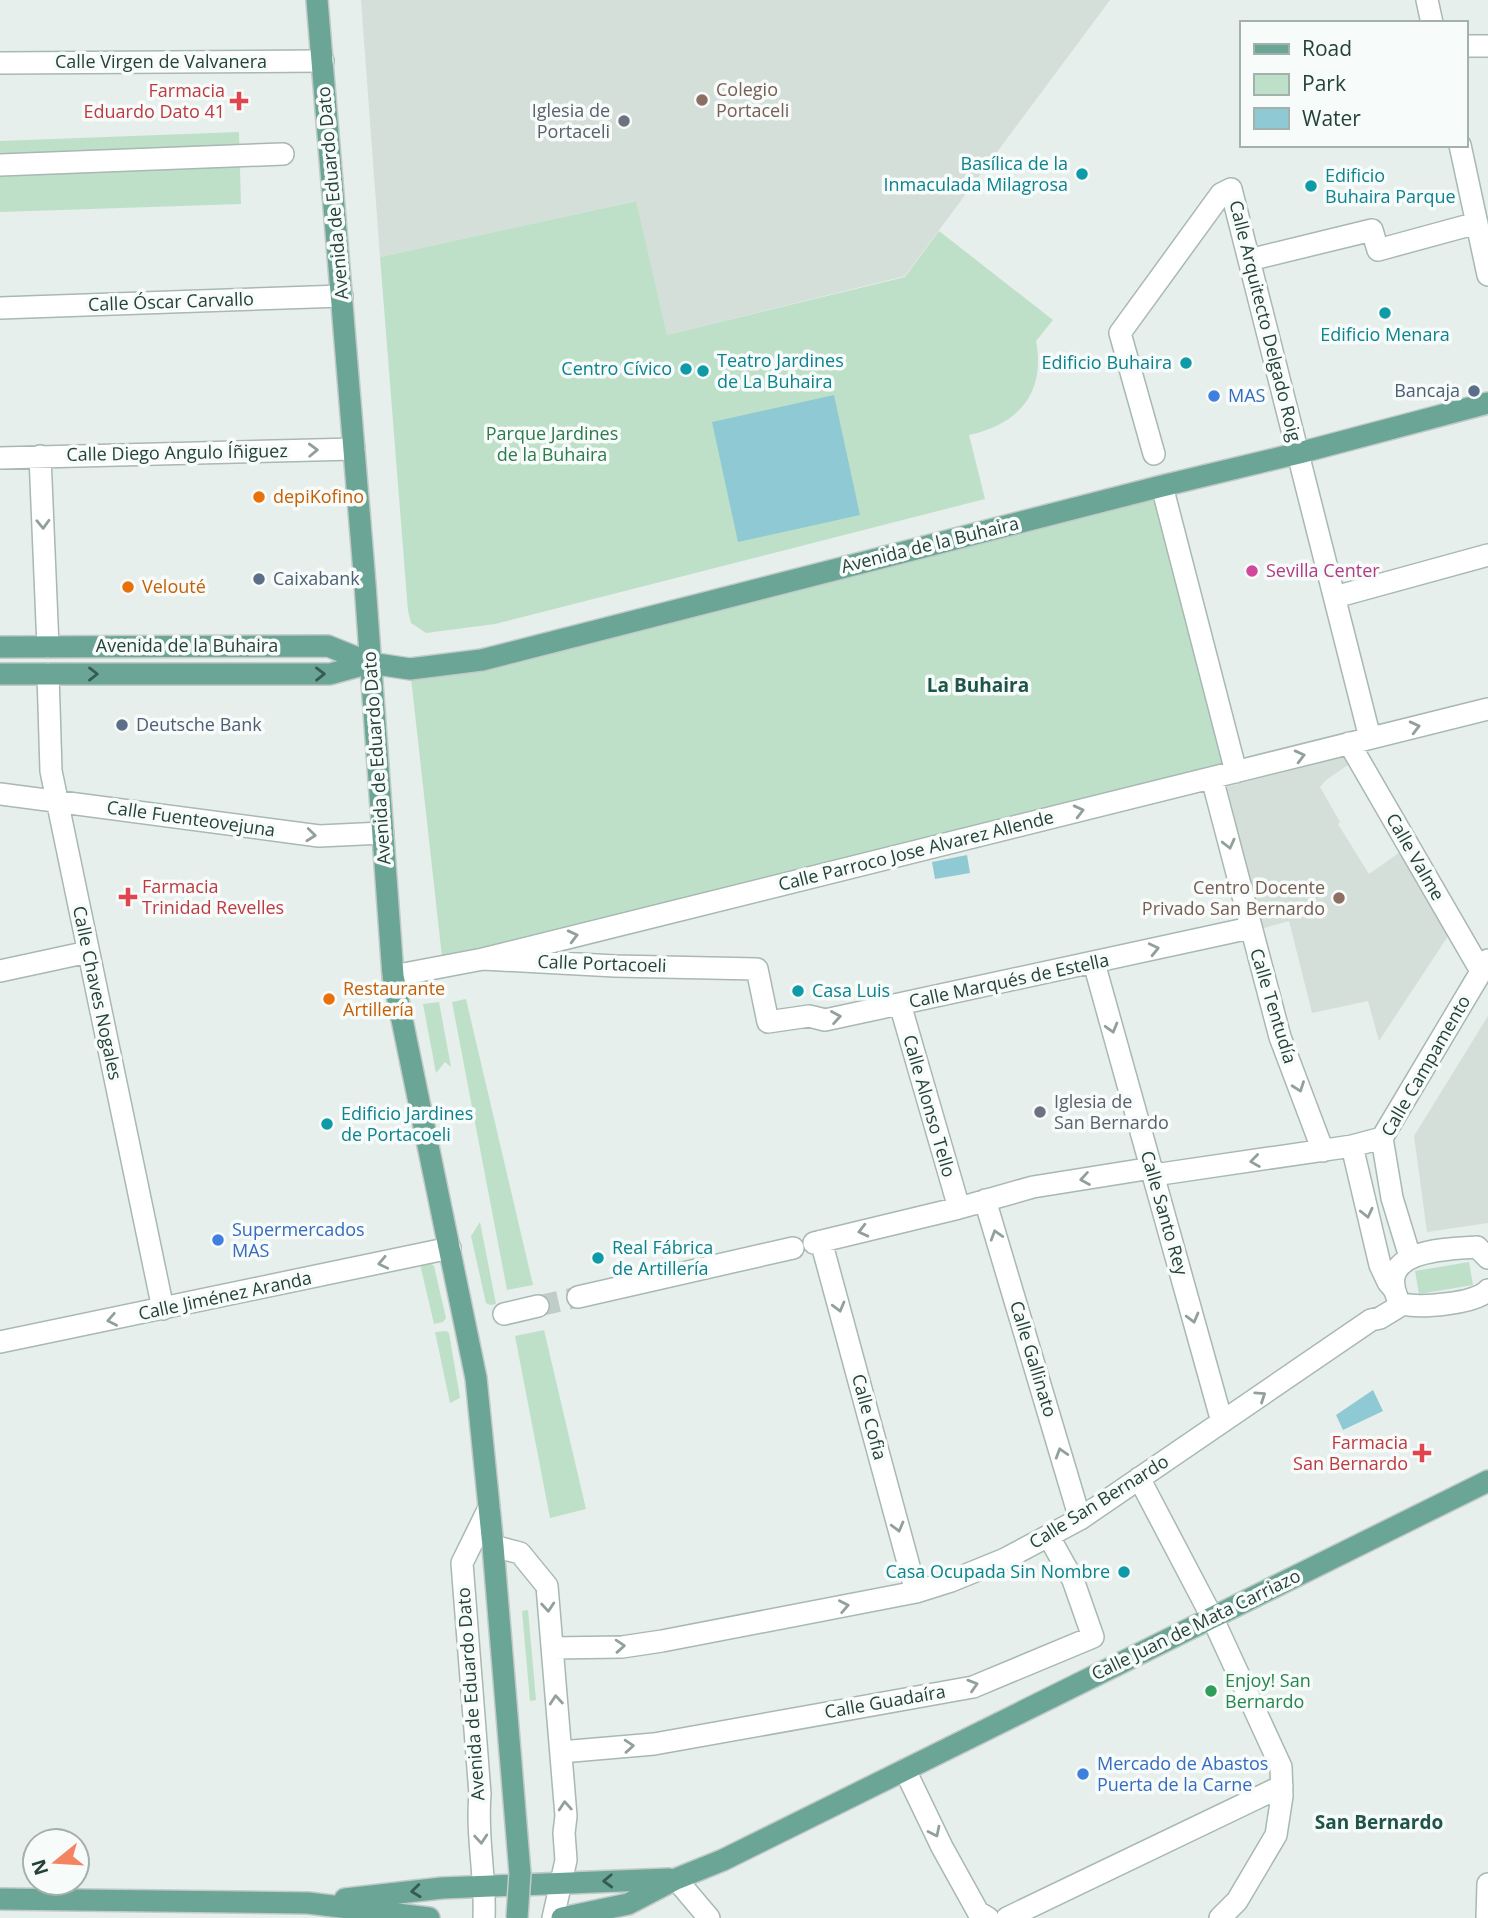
<svg xmlns="http://www.w3.org/2000/svg" width="1488" height="1918" font-family="'Open Sans',sans-serif">
<rect width="100%" height="100%" fill="#e6efeb"/>
<path fill="#d4dfda" d="M361,0H1110L905,276L667,335L635,201L380,257Z
M1350,755L1354,761L1326,780L1320,787L1340,822L1338,824L1369,874L1403,850L1450,933L1379,1041L1368,1001L1312,1013L1289,921L1257,930L1222,788Z
M1488,1016V1223L1427,1232L1414,1136Z"/>
<path fill="#bfe0c8" d="M239,132L241,204L0,212V141Z
M636,201L667,335L905,277L939,231L1053,320L1036,341C1046,394 1018,424 969,435L985,499L495,624L426,633L411,623L408,611L380,257Z
M1162,486L1236,772L443,966L410,669Z
M466,999L533,1285L507,1290L452,1002Z
M439,1002L451,1067L445,1062L436,1073L423,1004Z
M480,1222L496,1304L490,1305L486,1303L471,1236Z
M1469,1262L1473,1285L1419,1294L1415,1271Z
M430,1263L434,1266L446,1318L443,1322L434,1324L420,1264Z
M544,1330L586,1509L550,1518L515,1336Z
M446,1331L449,1333L460,1398L450,1403L435,1332Z
M528,1610L536,1700L530,1701L522,1611Z"/>
<path fill="#8ec9d4" d="M834,395L860,515L738,542L712,422Z
M967,855L970,873L935,879L932,862Z
M1373,1390L1383,1411L1343,1430L1336,1415Z"/>
<g fill="none" stroke-linecap="round" stroke-linejoin="round">
<path stroke="#bfccc8" stroke-width="21" stroke-dasharray="21 10" stroke-linecap="butt" d="M538,1306L578,1297"/>
<g stroke="#a8b8b2" stroke-width="24">
<path id="minor" d="M1427,0L1432,23
M1465,46H1488
M0,63L323,61
M1460,145L1488,275
M0,165L283,154
M1249,260L1372,230L1378,250L1477,223
M0,308L342,296
M1154,454L1120,333L1221,194L1231,189L1370,738
M40,456L48,647
M0,458L354,449
M1162,486L1236,772
M1335,597L1488,555
M48,674L51,771L163,1309
M1349,743L1481,971
M1212,778L1280,1037L1323,1151
M0,794L319,836L383,833
M483,959L1488,709
M1094,963L1222,1422
M0,971L88,952
M393,976L483,959L615,966L757,969L768,1022L809,1016L825,1020L1250,928
M900,1004L959,1208
M1352,1146L1380,1265L1388,1282L1393,1288
M1154,1175L1352,1146L1382,1138
M985,1200L1080,1519
M821,1241L916,1592
M814,1243L959,1208L1033,1187L1152,1168
M1410,1257L1392,1198L1382,1138L1488,960
M578,1297L793,1248
M1397,1297C1377,1249 1449,1249 1477,1247L1488,1258
M1403,1304C1420,1308 1476,1304 1488,1290
M504,1314L538,1306
M0,1342L450,1248
M1139,1478L1212,1617L1281,1767L1282,1796L1276,1835L1237,1901L1220,1918
M493,1546L520,1553L547,1586L566,1816L564,1833L566,1860L553,1918
M552,1648L622,1647L662,1641L916,1592L951,1581L1005,1559L1080,1519L1371,1320L1380,1318L1403,1304
M561,1752L654,1744L973,1687L1093,1637L1073,1580L1049,1537
M905,1770L942,1847L978,1912L988,1918
M676,1879L709,1918
M484,1918C486,1877 476,1835 480,1794L462,1563L489,1508
M1007,1918L1282,1786L1277,1797
M1487,1918L1488,1884"/>
</g>
<g stroke="#c2cac8" stroke-width="24">
<path id="major" d="M317,0L365,584L393,976L476,1378L493,1546L520,1873
M0,647L328,646L370,663L410,669L482,660L1162,486L1299,453L1488,403
M0,674H330L370,663
M0,1899L308,1903L429,1918
M345,1899L442,1888L669,1879
M562,1918L628,1904L676,1879L723,1860L1488,1481"/>
</g>
<use href="#minor" stroke="#fff" stroke-width="21"/>
<use href="#major" stroke="#6aa596" stroke-width="21"/>
<g stroke="#c2cac8" stroke-width="24" stroke-linecap="butt">
<path id="major-bridge" d="M517,1918L520,1873"/>
</g>
<use href="#major-bridge" stroke="#6aa596" stroke-width="21"/>
</g>
<defs><path id="oneway-chevron" d="M-2-3.5L2.5 0L-2 3.5" fill="none" stroke-width="1.6" stroke-linecap="round" stroke-linejoin="round" transform="scale(1.75)"/></defs>
<g stroke="#92a09c">
<use href="#oneway-chevron" transform="translate(313 450) rotate(-2)"/>
<use href="#oneway-chevron" transform="translate(43 524) rotate(88)"/>
<use href="#oneway-chevron" transform="translate(1415 727) rotate(-14)"/>
<use href="#oneway-chevron" transform="translate(1300 756) rotate(-14)"/>
<use href="#oneway-chevron" transform="translate(1079 811) rotate(-14)"/>
<use href="#oneway-chevron" transform="translate(311 835) rotate(6)"/>
<use href="#oneway-chevron" transform="translate(1229 844) rotate(76)"/>
<use href="#oneway-chevron" transform="translate(573 936) rotate(-14)"/>
<use href="#oneway-chevron" transform="translate(1154 949) rotate(-13)"/>
<use href="#oneway-chevron" transform="translate(836 1017) rotate(-10)"/>
<use href="#oneway-chevron" transform="translate(1112 1028) rotate(74)"/>
<use href="#oneway-chevron" transform="translate(1299 1087) rotate(70)"/>
<use href="#oneway-chevron" transform="translate(1255 1161) rotate(172)"/>
<use href="#oneway-chevron" transform="translate(1085 1179) rotate(171)"/>
<use href="#oneway-chevron" transform="translate(1367 1213) rotate(77)"/>
<use href="#oneway-chevron" transform="translate(863 1231) rotate(166)"/>
<use href="#oneway-chevron" transform="translate(996 1235) rotate(-107)"/>
<use href="#oneway-chevron" transform="translate(383 1263) rotate(168)"/>
<use href="#oneway-chevron" transform="translate(839 1307) rotate(75)"/>
<use href="#oneway-chevron" transform="translate(1193 1318) rotate(75)"/>
<use href="#oneway-chevron" transform="translate(112 1320) rotate(169)"/>
<use href="#oneway-chevron" transform="translate(1261 1396) rotate(-34)"/>
<use href="#oneway-chevron" transform="translate(1061 1453) rotate(-107)"/>
<use href="#oneway-chevron" transform="translate(898 1527) rotate(75)"/>
<use href="#oneway-chevron" transform="translate(844 1606) rotate(-11)"/>
<use href="#oneway-chevron" transform="translate(548 1607) rotate(85)"/>
<use href="#oneway-chevron" transform="translate(620 1646) rotate(-4)"/>
<use href="#oneway-chevron" transform="translate(973 1685) rotate(-17)"/>
<use href="#oneway-chevron" transform="translate(556 1700) rotate(-95)"/>
<use href="#oneway-chevron" transform="translate(629 1746) rotate(-4)"/>
<use href="#oneway-chevron" transform="translate(565 1806) rotate(-94)"/>
<use href="#oneway-chevron" transform="translate(935 1832) rotate(64)"/>
<use href="#oneway-chevron" transform="translate(481 1839) rotate(85)"/>
</g>
<g stroke="#365b51">
<use href="#oneway-chevron" transform="translate(93 674)"/>
<use href="#oneway-chevron" transform="translate(320 674) rotate(-1)"/>
<use href="#oneway-chevron" transform="translate(608 1881) rotate(178)"/>
<use href="#oneway-chevron" transform="translate(416 1891) rotate(174)"/>
</g>
<g fill="#8d6e63" stroke="#f7fbf9" stroke-width="2.5">
<circle cx="702" cy="100" r="7"/>
<circle cx="1339" cy="898" r="7"/>
</g>
<g fill="#e0444e" stroke="#f7fbf9" stroke-width="2.5">
<path d="M235.5 90.5h7v7h7v7h-7v7h-7v-7h-7v-7h7z"/>
<path d="M124.5 886.5h7v7h7v7h-7v7h-7v-7h-7v-7h7z"/>
<path d="M1418.5 1442.5h7v7h7v7h-7v7h-7v-7h-7v-7h7z"/>
</g>
<g fill="#6b7280" stroke="#f7fbf9" stroke-width="2.5">
<circle cx="624" cy="121" r="7"/>
<circle cx="1040" cy="1112" r="7"/>
</g>
<g fill="#0f9aa8" stroke="#f7fbf9" stroke-width="2.5">
<circle cx="1082" cy="174" r="7"/>
<circle cx="1311" cy="186" r="7"/>
<circle cx="1385" cy="313" r="7"/>
<circle cx="1186" cy="363" r="7"/>
<circle cx="686" cy="369" r="7"/>
<circle cx="703" cy="371" r="7"/>
<circle cx="798" cy="991" r="7"/>
<circle cx="327" cy="1124" r="7"/>
<circle cx="598" cy="1258" r="7"/>
<circle cx="1124" cy="1572" r="7"/>
</g>
<g fill="#5c6f8a" stroke="#f7fbf9" stroke-width="2.5">
<circle cx="1474" cy="391" r="7"/>
<circle cx="259" cy="579" r="7"/>
<circle cx="122" cy="725" r="7"/>
</g>
<g fill="#3f7fe0" stroke="#f7fbf9" stroke-width="2.5">
<circle cx="1214" cy="396" r="7"/>
<circle cx="218" cy="1240" r="7"/>
<circle cx="1083" cy="1774" r="7"/>
</g>
<g fill="#e8710a" stroke="#f7fbf9" stroke-width="2.5">
<circle cx="259" cy="497" r="7"/>
<circle cx="128" cy="587" r="7"/>
<circle cx="329" cy="999" r="7"/>
</g>
<circle fill="#d1479c" stroke="#f7fbf9" stroke-width="2.5" cx="1252" cy="571" r="7"/>
<circle fill="#2e9e5b" stroke="#f7fbf9" stroke-width="2.5" cx="1211" cy="1691" r="7"/>
<g text-anchor="middle" stroke-width="7" stroke-linejoin="round" paint-order="stroke">
<g font-size="18" fill="#24423a" stroke="#f7fbf9">
<text x="161" y="68">Calle Virgen de Valvanera</text>
<text transform="translate(333 193) rotate(-95)" y="6">Avenida de Eduardo Dato</text>
<text transform="translate(171 302) rotate(-2)" y="6">Calle Óscar Carvallo</text>
<text transform="translate(1265 321) rotate(76)" y="6">Calle Arquitecto Delgado Roig</text>
<text transform="translate(177 453) rotate(-1)" y="6">Calle Diego Angulo Íñiguez</text>
<text transform="translate(930 545) rotate(-14)" y="6">Avenida de la Buhaira</text>
<text x="187" y="652">Avenida de la Buhaira</text>
<text transform="translate(377 758) rotate(-94)" y="6">Avenida de Eduardo Dato</text>
<text transform="translate(191 819) rotate(8)" y="6">Calle Fuenteovejuna</text>
<text transform="translate(916 851) rotate(-14)" y="6">Calle Parroco Jose Alvarez Allende</text>
<text transform="translate(1415 857) rotate(60)" y="6">Calle Valme</text>
<text transform="translate(602 964) rotate(2)" y="6">Calle Portacoeli</text>
<text transform="translate(1009 981) rotate(-12)" y="6">Calle Marqués de Estella</text>
<text transform="translate(97 993) rotate(78)" y="6">Calle Chaves Nogales</text>
<text transform="translate(1273 1006) rotate(73)" y="6">Calle Tentudía</text>
<text transform="translate(1426 1066) rotate(-60)" y="6">Calle Campamento</text>
<text transform="translate(929 1106) rotate(74)" y="6">Calle Alonso Tello</text>
<text transform="translate(1164 1213) rotate(74)" y="6">Calle Santo Rey</text>
<text transform="translate(225 1296) rotate(-12)" y="6">Calle Jiménez Aranda</text>
<text transform="translate(1033 1359) rotate(73)" y="6">Calle Gallinato</text>
<text transform="translate(869 1417) rotate(75)" y="6">Calle Cofia</text>
<text transform="translate(1099 1502) rotate(-32)" y="6">Calle San Bernardo</text>
<text transform="translate(1196 1625) rotate(-26)" y="6">Calle Juan de Mata Carriazo</text>
<text transform="translate(471 1694) rotate(-94)" y="6">Avenida de Eduardo Dato</text>
<text transform="translate(885 1702) rotate(-10)" y="6">Calle Guadaíra</text>
</g>
<g font-size="18" fill="#785e54" stroke="#f7fbf9" text-anchor="start">
<text x="716" y="96">Colegio<tspan x="716" dy="21">Portaceli</tspan></text>
<text x="1325" y="894" text-anchor="end">Centro Docente<tspan x="1325" dy="21">Privado San Bernardo</tspan></text>
</g>
<g font-size="18" fill="#be3a42" stroke="#f7fbf9" text-anchor="end">
<text x="225" y="97">Farmacia<tspan x="225" dy="21">Eduardo Dato 41</tspan></text>
<text x="142" y="893" text-anchor="start">Farmacia<tspan x="142" dy="21">Trinidad Revelles</tspan></text>
<text x="1408" y="1449">Farmacia<tspan x="1408" dy="21">San Bernardo</tspan></text>
</g>
<g font-size="18" fill="#5b616d" stroke="#f7fbf9" text-anchor="end">
<text x="610" y="117">Iglesia de<tspan x="610" dy="21">Portaceli</tspan></text>
<text x="1054" y="1108" text-anchor="start">Iglesia de<tspan x="1054" dy="21">San Bernardo</tspan></text>
</g>
<g font-size="18" fill="#0d838f" stroke="#f7fbf9" text-anchor="start">
<text x="1068" y="170" text-anchor="end">Basílica de la<tspan x="1068" dy="21">Inmaculada Milagrosa</tspan></text>
<text x="1325" y="182">Edificio<tspan x="1325" dy="21">Buhaira Parque</tspan></text>
<text x="1385" y="341" text-anchor="middle">Edificio Menara</text>
<text x="717" y="367">Teatro Jardines<tspan x="717" dy="21">de La Buhaira</tspan></text>
<text x="1172" y="369" text-anchor="end">Edificio Buhaira</text>
<text x="672" y="375" text-anchor="end">Centro Cívico</text>
<text x="812" y="997">Casa Luis</text>
<text x="341" y="1120">Edificio Jardines<tspan x="341" dy="21">de Portacoeli</tspan></text>
<text x="612" y="1254">Real Fábrica<tspan x="612" dy="21">de Artillería</tspan></text>
<text x="1110" y="1578" text-anchor="end">Casa Ocupada Sin Nombre</text>
</g>
<g font-size="18" fill="#4e5e75" stroke="#f7fbf9" text-anchor="start">
<text x="1460" y="397" text-anchor="end">Bancaja</text>
<text x="273" y="585">Caixabank</text>
<text x="136" y="731">Deutsche Bank</text>
</g>
<g font-size="18" fill="#366cbe" stroke="#f7fbf9" text-anchor="start">
<text x="1228" y="402">MAS</text>
<text x="232" y="1236">Supermercados<tspan x="232" dy="21">MAS</tspan></text>
<text x="1097" y="1770">Mercado de Abastos<tspan x="1097" dy="21">Puerta de la Carne</tspan></text>
</g>
<g font-size="18" fill="#2d7a4b" stroke="#f7fbf9">
<text x="552" y="440">Parque Jardines<tspan x="552" dy="21">de la Buhaira</tspan></text>
</g>
<g font-size="18" fill="#c56008" stroke="#f7fbf9" text-anchor="start">
<text x="273" y="503">depiKofino</text>
<text x="142" y="593">Velouté</text>
<text x="343" y="995">Restaurante<tspan x="343" dy="21">Artillería</tspan></text>
</g>
<g font-size="18" fill="#b23c85" stroke="#f7fbf9" text-anchor="start">
<text x="1266" y="577">Sevilla Center</text>
</g>
<g font-size="18" fill="#27864d" stroke="#f7fbf9" text-anchor="start">
<text x="1225" y="1687">Enjoy! San<tspan x="1225" dy="21">Bernardo</tspan></text>
</g>
<g font-size="19" font-weight="bold" fill="#1f5548" stroke="#f7fbf9">
<text x="978" y="692">La Buhaira</text>
<text x="1379" y="1829">San Bernardo</text>
</g>
</g>
<rect x="1240" y="21" width="228" height="126" fill="#f7fbf9" stroke="#a3b1ad" stroke-width="2"/>
<rect x="1254" y="44" width="35" height="10" fill="#6aa596" stroke="#a3b1ad" stroke-width="2"/>
<text x="1302" y="56" font-size="21" fill="#24423a">Road</text>
<rect x="1254" y="74" width="35" height="21" fill="#bfe0c8" stroke="#a3b1ad" stroke-width="2"/>
<text x="1302" y="91" font-size="21" fill="#24423a">Park</text>
<rect x="1254" y="108" width="35" height="21" fill="#8ec9d4" stroke="#a3b1ad" stroke-width="2"/>
<text x="1302" y="126" font-size="21" fill="#24423a">Water</text>
<g transform="translate(56 1862) rotate(252)"><circle r="33" fill="#f7fbf9" stroke="#a3b1ad" stroke-width="2"/>
<path d="M0-5L12 26L0 18L-12 26Z" fill="#f4845f"/>
<text y="-10" font-size="19" font-weight="bold" text-anchor="middle" fill="#24423a">N</text>
</g>
</svg>
